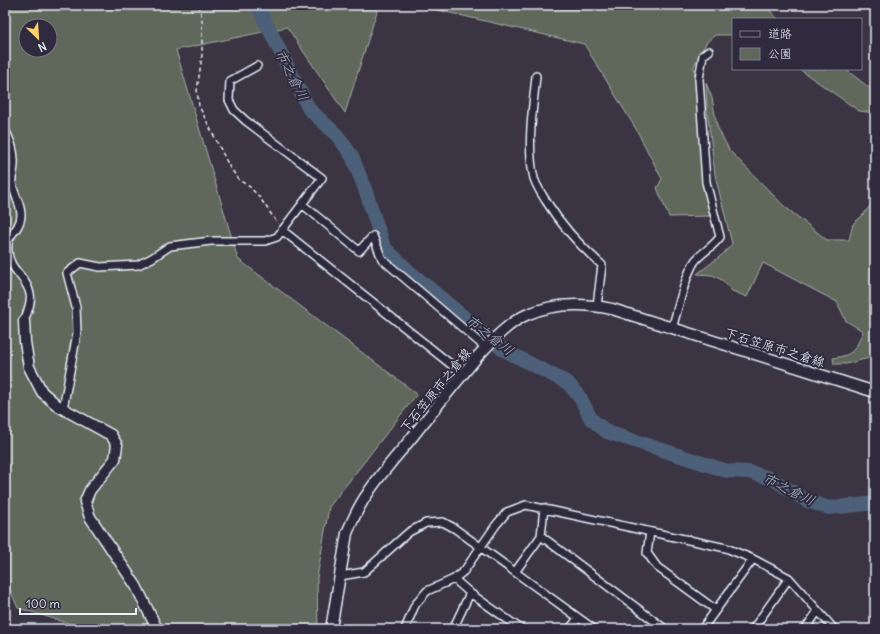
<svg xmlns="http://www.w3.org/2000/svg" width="880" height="634" font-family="Delius,'Klee One',sans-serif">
<rect width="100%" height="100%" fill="#3b3442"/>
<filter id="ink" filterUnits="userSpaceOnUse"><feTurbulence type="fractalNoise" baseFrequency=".025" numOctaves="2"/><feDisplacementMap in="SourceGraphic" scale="8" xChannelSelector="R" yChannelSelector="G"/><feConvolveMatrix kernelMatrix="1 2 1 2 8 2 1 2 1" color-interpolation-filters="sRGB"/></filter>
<g filter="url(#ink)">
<path fill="#60675b" stroke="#a4acaa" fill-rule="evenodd" d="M5,5H379L345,113L287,27L176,50L238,259L417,394L329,507L317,578L318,629H88L18,608L5,578ZM26,26H50V50H26Z
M416,5H765L778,19H733V35H715L706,43L694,66L704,179L710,216L669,217L657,188L662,179L636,129L584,44Z
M799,69H845L871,89L875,91V113L859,111Z
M706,83L712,98L717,126L729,150L784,206L827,240H849L853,224L863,215L875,199V351L873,357L846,364H834L833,358C854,355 855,350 863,331L846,321L837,302L763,263L747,297L732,291L722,280L712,275L697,274L723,254L732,244L715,175L707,108Z"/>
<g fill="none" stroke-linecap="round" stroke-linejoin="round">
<path stroke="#4e6079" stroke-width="14" d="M257,5L309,109L337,135L352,156L365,189L384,247L409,271L502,349L568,383L581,399L591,419L607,432L727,471L749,472L773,479L805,500L829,508L875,503"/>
<g stroke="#e8f1f8" stroke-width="10">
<path id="street" d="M536,76C533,108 527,142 533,174C534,183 541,193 546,201C561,225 580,246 602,265L597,306
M5,130C11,141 15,152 14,165C14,171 11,177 12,183C14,196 24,208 20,221C16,234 6,234 8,252C9,270 27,277 30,294C32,302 27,313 24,321
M302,204L359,251L373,236L382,259L486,348
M282,230L463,374
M672,328C678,310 685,275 695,261C702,252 712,248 720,237L706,182L699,79L703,55L709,51
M63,409L77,333L76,307L67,273L80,263L100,267L138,265L152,258L170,246L211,241H265L277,237L322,178L246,121L234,110L229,100L230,81L257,66
M650,532L647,553L657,567L716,610
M541,536L665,629
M515,572L541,536L544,508
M340,576L364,572L409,532L426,523L443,522L454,528L594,629
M454,579L470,593L521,629
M405,629L415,605L427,591L454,579L464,571L496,525L507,512L526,505L726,548L753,559L789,578L834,629
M453,629L470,593
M570,629L578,618
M702,629L753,559
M753,629L789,578
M805,629L818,611"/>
</g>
<g stroke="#e8f1f8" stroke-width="13">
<path id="secondary" d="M24,321L25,342L29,367L42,392L58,406L111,435L117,445L115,459L90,490L85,502L90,517L136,586L157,629
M331,629L347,533C353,519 359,505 368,493C382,471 401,452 417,431C437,406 457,381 478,356C491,342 508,323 526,315C553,303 583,303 612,309L875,392"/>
</g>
<path stroke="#e8f1f8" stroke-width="1.5" stroke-dasharray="4 3" stroke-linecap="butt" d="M199,5L202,20V55L197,91L199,106L229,166L239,180L250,187L260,198L278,224"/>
<use href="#street" stroke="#2f2a3d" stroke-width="7"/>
<use href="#secondary" stroke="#2f2a3d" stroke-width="10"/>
</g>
</g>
<g text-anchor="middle" stroke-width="4" stroke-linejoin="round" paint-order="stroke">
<g font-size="13" fill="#e8f1f8" stroke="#2f2a3d">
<text transform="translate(775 347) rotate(17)" y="5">下石笠原市之倉線</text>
<text transform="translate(435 390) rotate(-51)" y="5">下石笠原市之倉線</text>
</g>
<g font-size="14" font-style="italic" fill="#aab7c5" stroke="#2f2a3d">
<text transform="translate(292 75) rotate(63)" y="5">市之倉川</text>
<text transform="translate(490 335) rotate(38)" y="5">市之倉川</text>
<text transform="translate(789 489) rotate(26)" y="5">市之倉川</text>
</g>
</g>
<rect width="880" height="634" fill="none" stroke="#2f2a3d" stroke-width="20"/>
<rect x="10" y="10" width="860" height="614" fill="none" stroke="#e8f1f8" stroke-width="1.5" filter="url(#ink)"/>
<rect x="732" y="18" width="130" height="52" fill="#2f2a3d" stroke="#797a88"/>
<rect x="740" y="31" width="20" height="6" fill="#2f2a3d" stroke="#797a88"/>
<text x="768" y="38" font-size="12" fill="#e8f1f8">道路</text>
<rect x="740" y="48" width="20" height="12" fill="#60675b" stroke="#797a88"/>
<text x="768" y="58" font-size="12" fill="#e8f1f8">公園</text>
<g transform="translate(38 38) rotate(155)"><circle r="19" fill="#2f2a3d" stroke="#797a88"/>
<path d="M0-3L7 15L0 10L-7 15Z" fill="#ffd166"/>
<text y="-6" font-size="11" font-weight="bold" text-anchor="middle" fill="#e8f1f8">N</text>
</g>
<path d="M20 608v6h116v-6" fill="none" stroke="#e8f1f8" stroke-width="2"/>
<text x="26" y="608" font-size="12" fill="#e8f1f8" stroke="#2f2a3d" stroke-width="3" paint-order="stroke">100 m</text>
</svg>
